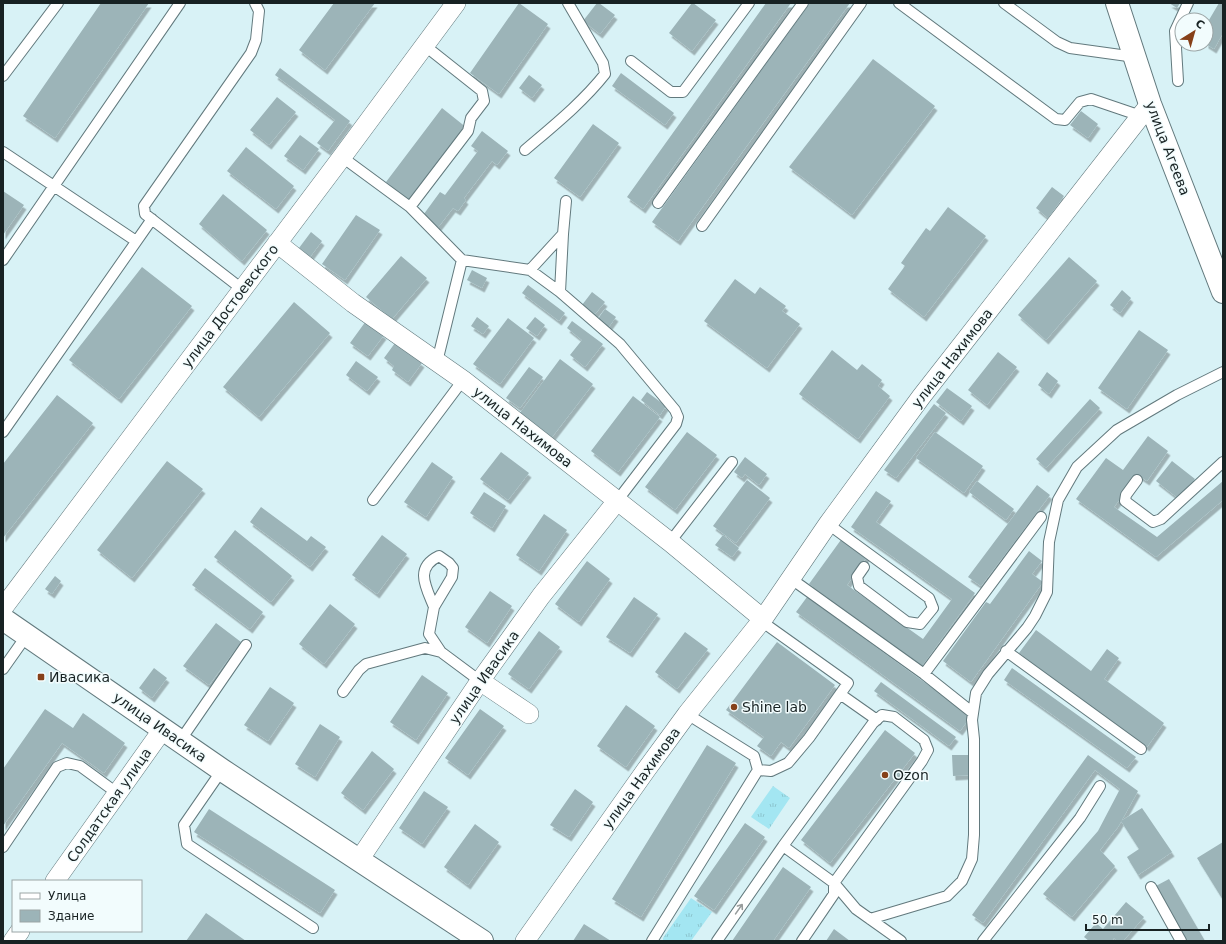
<svg xmlns="http://www.w3.org/2000/svg" width="1226" height="944" font-family="'DejaVu Sans',sans-serif">
<defs>
<pattern id="grass-tufts" width="24" height="20" patternUnits="userSpaceOnUse"><rect width="24" height="20" fill="#a3e6f2"/><path d="M3 7l-1-3M5 7V3M7 7l1-3M15 17l-1-3M17 17v-4M19 17l1-3" fill="none" stroke="#8cc5cf"/></pattern>
<filter id="shadow"><feDropShadow dx="2.5" dy="4.5" stdDeviation="0" flood-color="#0004"/></filter>
</defs>
<rect width="100%" height="100%" fill="#d8f2f6"/>
<path fill="url(#grass-tufts)" d="M773,786L790,798L769,829L751,817Z
M691,898L712,912L691,941H663V938Z"/>
<path fill="#9cb4b8" filter="url(#shadow)" d="M101,3H149L55,138L23,116Z
M334,3H375L325,70L299,50Z
M519,3L548,24L499,94L470,73Z
M597,3H599L615,15L600,34L583,21Z
M692,3H693L716,20L692,51L669,33Z
M766,3H791L643,209L627,197Z
M810,3H850L678,241L652,222Z
M1169,3H1180L1177,8Z
M1219,3H1223V33L1214,49L1206,44V25Z
M873,59L935,106L852,215L789,167Z
M280,68L350,121L328,151L317,143L335,120L275,75Z
M621,73L674,113L665,125L612,86Z
M529,75L542,85L532,98L519,88Z
M277,97L296,112L269,145L250,130Z
M442,108L467,128L411,202L386,182Z
M1081,111L1098,124L1088,138L1070,125Z
M593,124L619,143L580,197L554,178Z
M482,131L508,151L497,165L492,161L464,198L466,200L458,211L453,208L436,230L421,218L440,192L445,195L478,151L471,146Z
M300,135L319,149L303,170L284,156Z
M246,147L294,186L276,209L227,171Z
M1052,187L1064,196L1048,218L1036,208Z
M3,191L24,205L3,235Z
M223,194L267,230L242,261L199,224Z
M948,207L986,236L924,317L888,289L905,266L901,263L926,228L930,231Z
M356,215L380,230L345,280L322,264Z
M311,232L322,241L310,257L299,248Z
M401,256L427,278L392,319L366,297Z
M1069,257L1097,281L1046,340L1018,315Z
M142,267L192,306L119,399L69,360Z
M472,270L487,278L482,288L467,280Z
M735,279L755,294L760,287L786,306L782,311L800,324L767,368L704,321Z
M528,285L565,313L559,321L522,293Z
M1122,290L1131,298L1120,313L1110,305Z
M592,292L605,302L595,314L582,305Z
M294,302L330,333L259,417L223,387Z
M605,309L616,317L608,328L597,320Z
M477,317L489,326L483,334L471,326Z
M535,317L545,325L537,336L526,328Z
M508,318L534,338L500,384L473,364Z
M366,321L384,335L368,356L350,343Z
M572,321L603,344L585,367L570,355L582,340L567,328Z
M1139,330L1168,350L1127,409L1098,388Z
M395,343L422,363L408,382L392,370L394,366L384,358Z
M832,350L857,370L862,364L882,380L878,386L890,396L858,439L799,394Z
M998,352L1017,367L987,405L968,390Z
M560,359L593,384L549,441L517,417Z
M356,361L378,377L367,391L346,375Z
M529,367L543,377L520,408L506,398Z
M1047,372L1058,381L1049,394L1038,385Z
M947,388L972,406L961,421L936,402Z
M647,392L666,406L660,415L641,400Z
M57,395L93,423L3,538V464Z
M633,396L660,417L618,472L591,451Z
M1090,399L1100,408L1046,468L1036,459Z
M934,404L946,413L896,478L884,470Z
M687,432L717,455L675,510L645,487Z
M935,432L983,466L964,493L916,458Z
M1148,436L1168,451L1147,481L1138,475L1114,507L1157,537L1223,481V500L1156,557L1076,499L1106,458L1123,470Z
M501,452L529,473L508,500L480,479Z
M745,457L767,474L759,485L745,474L742,478L734,472Z
M167,461L203,489L132,578L97,550Z
M1172,461L1195,479L1179,499L1156,481Z
M432,462L453,477L426,517L404,502Z
M747,480L770,498L736,543L713,526Z
M977,481L1014,509L1006,520L969,492Z
M1037,485L1050,495L981,586L968,577Z
M876,491L891,501L876,522L975,593L922,666L809,584L843,537L868,555L847,585L923,639L952,599L851,527Z
M484,492L506,506L492,528L470,513Z
M261,507L307,541L311,536L326,547L310,567L250,522Z
M544,514L567,530L539,571L516,555Z
M235,530L292,576L271,602L214,557Z
M382,535L407,554L377,594L352,575Z
M723,535L739,548L732,557L715,545Z
M1029,551L1042,561L1032,574L1043,582L971,682L943,661L986,602L990,604Z
M587,561L610,579L579,622L555,604Z
M205,568L263,612L250,629L192,585Z
M55,576L61,581L52,594L45,589Z
M490,591L512,606L487,643L465,627Z
M634,597L658,614L630,653L606,637Z
M807,597L971,716L960,731L796,612Z
M330,604L355,624L324,664L299,644Z
M216,623L241,642L209,685L183,666Z
M1036,630L1091,671L1107,649L1119,658L1104,679L1164,723L1147,747L1019,653Z
M539,631L560,647L529,689L508,674Z
M685,632L708,649L677,689L655,672Z
M777,642L835,685L789,748L781,742L771,756L757,746L764,737L726,710Z
M154,668L167,678L152,698L139,688Z
M1012,668L1136,757L1127,768L1004,680Z
M422,675L448,693L416,740L390,722Z
M881,682L956,737L949,746L874,691Z
M270,687L294,703L268,741L244,725Z
M626,705L655,726L626,767L597,746Z
M45,709L73,728L83,713L125,743L104,773L62,743L3,826V769Z
M480,709L504,726L468,775L445,758Z
M320,724L340,737L315,777L295,764Z
M885,730L915,753L830,863L801,840Z
M707,745L736,763L641,917L612,899Z
M372,751L394,769L363,810L341,793Z
M952,755H969L970,775L953,776Z
M1088,755L1138,791L1118,827L1100,850L1115,866L1072,917L1043,894L1098,831L1120,789L1095,770L983,923L972,915Z
M575,789L593,802L569,837L550,825Z
M424,791L448,807L422,844L399,828Z
M1142,808L1172,852L1138,875L1127,857L1139,849L1121,821Z
M209,809L335,890L320,913L194,832Z
M745,823L765,837L714,910L694,896Z
M475,824L499,842L468,885L444,867Z
M1223,842V900L1197,858Z
M783,867L811,887L773,941H732Z
M1169,879L1205,941H1186L1154,887Z
M1126,902L1144,917L1123,941H1117L1114,938L1112,941H1089L1084,937L1096,923L1103,929Z
M206,913L246,941H186Z
M584,924L611,941H573Z
M834,929L850,941H826Z"/>
<g fill="none" stroke-linecap="round" stroke-linejoin="round">
<g stroke="#62797d" stroke-width="12">
<path id="lane" d="M899,3L1056,119L1065,120L1080,102L1091,99L1141,116
M1004,3L1057,42L1070,48L1135,57
M631,61L671,92H683L749,3
M3,76L58,3
M1178,81L1175,31L1188,3
M525,150C553,126 582,103 605,74L603,63L568,3
M3,152L136,241
M342,157L410,207L462,260L530,270L560,292L620,344L675,410L678,417L676,424L617,501
M658,203L803,3
M410,207L468,131L471,118L484,101L482,91L424,45
M702,226L861,3
M3,260L180,3
M530,270L563,234L566,201
M242,289L145,214L144,206L251,53L256,40L259,11L255,3
M560,292L563,234
M437,362L462,260
M3,432L152,219
M1137,480L1126,495L1125,501L1153,522L1161,519L1223,462
M373,500L463,380
M828,524L929,598L933,608L920,624L907,622L859,586L857,577L864,567
M670,542L732,462
M790,578L924,674L973,713
M434,607C426,587 414,568 439,556L449,563L453,568L452,577L434,607L429,634L441,652L480,681
M1006,651L1141,749
M3,669L27,635
M924,674L1041,517
M343,692L359,670L366,664L425,648L441,652
M840,694L877,720
M180,741L246,645
M222,770L184,825L187,844L313,928
M758,770L771,771L788,763L809,738L848,683L761,621
M783,846L834,883V894L802,941
M3,847L57,767L67,763L80,766L117,793
M1151,887L1181,941
M870,919L947,896L962,881L972,859L974,835V739L972,720L976,693L988,674L1027,628L1035,616L1047,592L1049,542L1058,500L1077,467L1117,430L1177,395L1223,372
M652,941L758,770L754,756L687,714
M717,941L783,846L873,723L882,715L894,717L924,740L928,750L922,761L834,883L856,909L901,941
M983,941L1080,818L1100,786"/>
</g>
<g stroke="#62797d" stroke-width="20">
<path id="street" d="M277,243L353,303L463,380L670,542L763,619
M3,608L342,157L456,3
M480,681L529,714
M359,860L480,681L541,596L617,501
M55,881L163,729
M13,941L20,931
M525,941L646,770L687,714L763,619L828,524L921,397L1150,104"/>
</g>
<g stroke="#62797d" stroke-width="24">
<path id="secondary" d="M3,619L222,770L482,941"/>
</g>
<g stroke="#62797d" stroke-width="24">
<path id="highway" d="M1117,3L1150,104L1223,292"/>
</g>
<use href="#lane" stroke="#fff" stroke-width="10"/>
<use href="#street" stroke="#fff" stroke-width="19"/>
<use href="#secondary" stroke="#fff" stroke-width="22"/>
<use href="#highway" stroke="#fff" stroke-width="22"/>
</g>
<defs><path id="oneway-shaft" d="M-6 0H5M1.5-3L5.5 0L1.5 3" fill="none" stroke-width="1.6" stroke-linecap="round" stroke-linejoin="round"/></defs>
<use stroke="#979c9c" href="#oneway-shaft" transform="translate(739 909) rotate(-55)"/>
<g fill="#864019" stroke="#f2fcfd" stroke-width="1.5">
<rect x="37" y="673" width="8" height="8" rx="2"/>
<circle cx="734" cy="707" r="4"/>
<circle cx="885" cy="775" r="4"/>
</g>
<g text-anchor="middle" stroke-width="3" stroke-linejoin="round" paint-order="stroke">
<g font-size="14" fill="#182223" stroke="#f2fcfd">
<text transform="translate(1168 148) rotate(69)" y="5">улица Агеева</text>
<text transform="translate(230 306) rotate(-53)" y="5">улица Достоевского</text>
<text transform="translate(952 358) rotate(-52)" y="5">улица Нахимова</text>
<text transform="translate(523 427) rotate(38)" y="5">улица Нахимова</text>
<text transform="translate(484 677) rotate(-55)" y="5">улица Ивасика</text>
<text transform="translate(160 727) rotate(35)" y="5">улица Ивасика</text>
<text transform="translate(641 778) rotate(-54)" y="5">улица Нахимова</text>
<text transform="translate(109 805) rotate(-55)" y="5">Солдатская улица</text>
</g>
<g font-size="14" fill="#182223" stroke="#f2fcfd" text-anchor="start">
<text x="49" y="682">Ивасика</text>
<text x="742" y="712">Shine lab</text>
<text x="893" y="780">Ozon</text>
</g>
</g>
<rect width="1226" height="944" fill="none" stroke="#182223" stroke-width="8"/>
<rect x="12" y="880" width="130" height="52" fill="#f2fcfd" stroke="#9ba5a6"/>
<rect x="20" y="893" width="20" height="6" fill="#ffffff" stroke="#9ba5a6"/>
<text x="48" y="900" font-size="12" fill="#182223">Улица</text>
<rect x="20" y="910" width="20" height="12" fill="#9cb4b8" stroke="#9ba5a6"/>
<text x="48" y="920" font-size="12" fill="#182223">Здание</text>
<g transform="translate(1194 32) rotate(37)"><circle r="19" fill="#f2fcfd" stroke="#9ba5a6"/>
<path d="M0-3L7 15L0 10L-7 15Z" fill="#864019"/>
<text y="-6" font-size="11" font-weight="bold" text-anchor="middle" fill="#182223">С</text>
</g>
<path d="M1086 924v6h123v-6" fill="none" stroke="#182223" stroke-width="2"/>
<text x="1092" y="924" font-size="12" fill="#182223" stroke="#f2fcfd" stroke-width="3" paint-order="stroke">50 m</text>
</svg>
